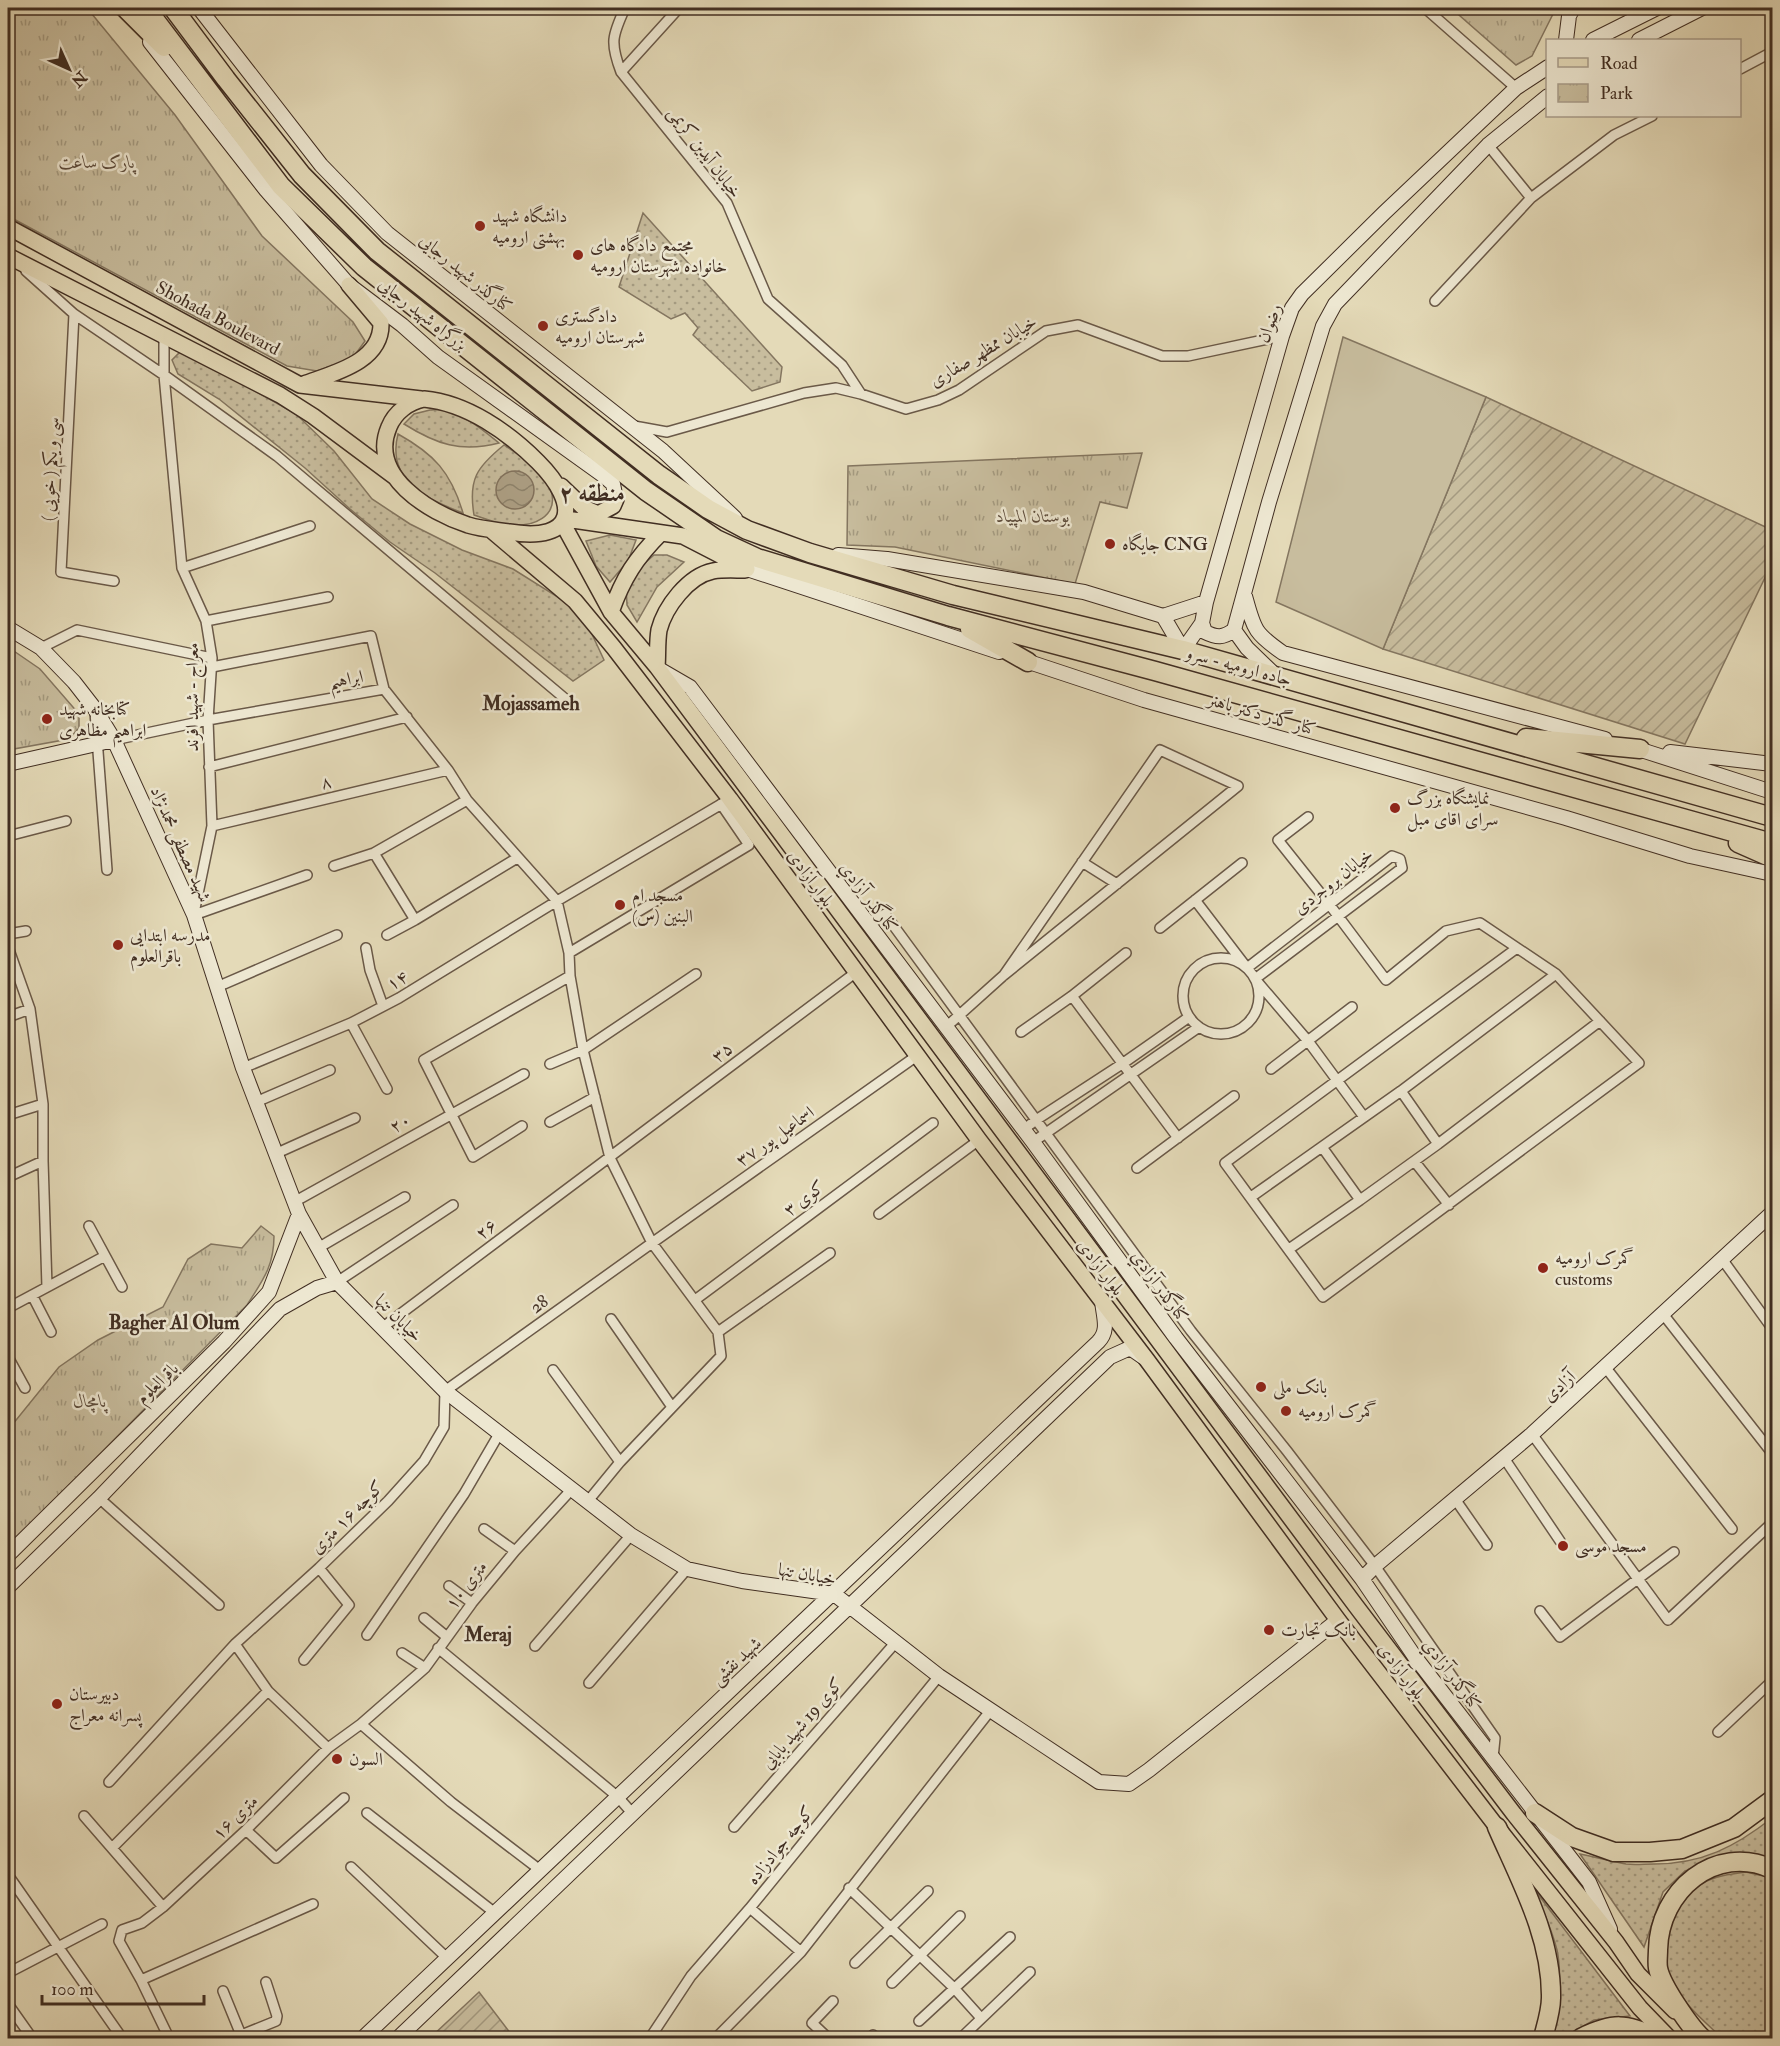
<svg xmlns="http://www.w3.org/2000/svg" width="1780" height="2046" font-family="'IM FELL Double Pica',Amiri,serif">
<defs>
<pattern id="grass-dots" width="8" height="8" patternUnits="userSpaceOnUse" patternTransform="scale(1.5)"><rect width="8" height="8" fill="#c8bd9e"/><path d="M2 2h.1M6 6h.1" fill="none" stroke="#a49a80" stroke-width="1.8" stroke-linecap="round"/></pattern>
<pattern id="park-tufts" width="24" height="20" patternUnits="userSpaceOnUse" patternTransform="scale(1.5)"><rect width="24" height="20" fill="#c8bd9e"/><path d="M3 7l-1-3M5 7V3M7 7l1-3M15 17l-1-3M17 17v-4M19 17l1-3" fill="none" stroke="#a49a80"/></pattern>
<pattern id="garden-furrows" width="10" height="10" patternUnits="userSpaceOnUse" patternTransform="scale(1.5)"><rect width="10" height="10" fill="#c8bd9e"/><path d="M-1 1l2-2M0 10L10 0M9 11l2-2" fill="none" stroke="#a49a80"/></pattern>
<pattern id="water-waves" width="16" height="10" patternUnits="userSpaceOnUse" patternTransform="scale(1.5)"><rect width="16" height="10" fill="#ada085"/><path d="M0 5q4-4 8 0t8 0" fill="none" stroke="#8e836c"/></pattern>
</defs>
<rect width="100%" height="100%" fill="#e4dab8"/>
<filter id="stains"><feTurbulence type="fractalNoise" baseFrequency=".00333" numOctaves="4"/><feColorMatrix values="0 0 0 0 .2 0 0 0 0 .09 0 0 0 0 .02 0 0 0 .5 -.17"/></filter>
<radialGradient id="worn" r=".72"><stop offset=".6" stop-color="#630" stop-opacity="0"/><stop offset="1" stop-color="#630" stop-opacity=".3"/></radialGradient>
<path fill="url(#grass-dots)" stroke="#847660" stroke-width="1.5" d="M643,213L782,367L780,382L752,391L693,335L698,328L685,313L671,319L619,287Z
M182,350L296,414L334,451L372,499L410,524L462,550L513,569L569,604L590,630L604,660L573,681L435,573L390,542L350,509L305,468L219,399L178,374L172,360Z
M430,410C434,410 440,409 444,410C464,414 484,431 499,443C461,453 436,444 404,424L414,414Z
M398,434C434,454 451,472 463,513C426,499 386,480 398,434Z
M504,445C520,456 545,471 551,490C559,517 533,527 510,525C498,524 486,519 474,515C468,479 477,467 504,445Z
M610,535L636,540L628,561L610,582L596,566L586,541Z
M654,555H667L684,562L657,587L637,622L627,605L626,586L637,570Z
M1772,1818V1859L1734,1854L1685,1871L1663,1892L1644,1947L1580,1854C1595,1857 1610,1861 1626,1864C1635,1865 1644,1864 1654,1864C1702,1864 1735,1847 1772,1818Z
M1746,1872L1772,1878V2028L1761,2038H1722C1703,2020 1682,2003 1671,1979C1657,1947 1672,1902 1701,1884C1715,1876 1730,1874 1746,1872Z
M1531,1885L1630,2016L1594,2020L1563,2038H1553C1557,2010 1563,1979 1557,1950C1551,1927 1541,1906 1531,1885Z"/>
<path fill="url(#park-tufts)" stroke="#847660" stroke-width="1.5" d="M8,8H87L175,115L262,236L353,322L365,341L352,359L317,371L287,366L8,216Z
M1451,8H1556L1532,56L1516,65Z
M1142,453L1127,508L1100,502L1075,584L895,547L847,545L848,466Z
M8,647L40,669L79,714V728L69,739L8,750Z
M261,1226L274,1236C274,1266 263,1280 247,1305L8,1547V1430L59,1367L98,1340L163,1307L188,1259L211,1244L242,1248Z"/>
<path fill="url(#garden-furrows)" stroke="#847660" stroke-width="1.5" d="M1486,397L1772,530V563L1685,744L1383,649Z
M479,1992L514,2038H430Z"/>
<path fill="#c8bd9e" stroke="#847660" stroke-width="1.5" d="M1343,337L1486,397L1383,649L1276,602Z"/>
<path fill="url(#water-waves)" stroke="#82725d" stroke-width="1.5" d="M496 490a19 19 0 1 1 38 0a19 19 0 1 1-38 0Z"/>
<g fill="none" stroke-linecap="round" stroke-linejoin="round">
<g stroke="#6a5948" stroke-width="12">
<path id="street" d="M625,8C612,36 610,43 621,72L727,203L768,299L842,365L861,394
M1425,8L1516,88
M1740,69L1772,52
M621,72L679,8
M1488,145L1531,198
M26,271L74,314L164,375L277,456L569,702
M1435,301L1531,198L1614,135L1652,116
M74,314L61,572L114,581
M164,336V375L182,568L206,621L212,658L208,720L212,826L194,913
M634,426L667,432L804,393L836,388L861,394L906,409L938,400L959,390L1046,331L1078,325L1162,356H1188L1282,336
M182,568L310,526
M206,621L328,597
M41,648L77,630L212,658
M212,667L371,636L384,689L448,770L467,800L557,901
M95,712L107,870
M114,740L208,720L384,689
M209,767L407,717
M1308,817L1278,840L1329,904L1386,980L1446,931L1480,923L1556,974L1639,1063L1323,1297L1225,1163L1517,948
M212,826L448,770
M8,836L66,821
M374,853L415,920
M1082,862L1117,884
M334,866L374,853L467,800
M1195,900L1247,968L1392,856L1400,859L1402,868L1255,979L1308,1041L1364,1117
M557,901L569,953L570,976L583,1050L610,1158L652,1243L718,1332L721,1356L620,1462L588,1501
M194,915L307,875
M868,925L885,914L1191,1331L1287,1451L1375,1566L1495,1738L1493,1758
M1160,928L1242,863
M8,934L26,931
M387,935L415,920L517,858
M8,947L30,1009L43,1104V1161L47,1287
M366,948L370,970L383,1006
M569,953L749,845L721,804
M1183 996a38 38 0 1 1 76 0a38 38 0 1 1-76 0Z
M217,987L337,935
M1072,996L1178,1138
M8,1017L30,1009
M351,1023L387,1089
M945,1028L1004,975L1238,786L1160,750L1004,975
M1021,1032L1072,996L1126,953
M550,1064L583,1050L696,974
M243,1068L351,1023L399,998L557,901L730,799
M1271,1069L1352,1007
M1401,1091L1556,974
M256,1102L330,1070
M8,1115L43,1104
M550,1122L595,1097
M522,1126L473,1157L424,1060L570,976
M1023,1130L1036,1120L1122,1064L1189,1017
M1033,1142L1199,1027
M1438,1144L1600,1021
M275,1154L355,1118
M1415,1162L1449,1205
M1137,1168L1234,1096
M8,1177L43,1161
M1251,1197L1401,1091L1438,1144L1360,1200L1322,1147
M294,1202L524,1074
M879,1214L979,1140
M89,1226L122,1287
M318,1248L405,1197
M1289,1249L1360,1200
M1722,1259L1772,1328
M337,1282L453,1205
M32,1295L51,1332
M695,1300L933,1123
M8,1308L105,1256
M1663,1314L1772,1453
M611,1319L672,1407
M383,1327L855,973
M718,1332L830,1253
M8,1357L25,1388
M1606,1368L1732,1529
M553,1370L620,1462
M1532,1434L1668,1620L1772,1523
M1504,1458L1560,1541
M99,1498L219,1605
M1455,1499L1487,1545
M484,1529L515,1551
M449,1586L472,1603
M1540,1611L1560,1637L1674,1552
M424,1618L447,1637
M367,1635L464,1494L499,1434
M235,1644L268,1691L328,1748
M535,1646L631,1535
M438,1648L618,1797L632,1813
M402,1653L425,1668
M304,1660L349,1605L319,1568
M589,1683L687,1569
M361,1724L451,1802L540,1870
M1718,1732L1772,1681
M109,1782L235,1644L319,1568L388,1501L424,1461L444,1427L445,1391L652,1243L918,1055
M367,1813L495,1913
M84,1816L163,1907
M734,1827L896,1642
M246,1830L276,1858L344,1798
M112,1848L268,1691
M351,1867L447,1958
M8,1875L122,2038
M849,1888L954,1988L981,2018
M750,1908L801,1952
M855,1963L928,1891
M8,1973L102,1924
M141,1980L119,1941L122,1930L142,1923L163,1907L246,1830L328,1748L361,1724L425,1668L472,1603L515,1551L572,1489
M892,1983L960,1916
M223,1991L241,2035
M8,2004L32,2038
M919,2021L1010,1937
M169,2038L141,1980L313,1904
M234,2038L276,2021L277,2016L266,1982
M650,2038L691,1976L750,1908L939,1676
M716,2038L801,1952L990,1711
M828,2038L812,2023L833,2001
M870,2038L873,2035
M961,2038L1030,1972"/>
</g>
<g stroke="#412e22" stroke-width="16">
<path id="secondary" d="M199,8L321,165L387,233L663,451L735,518
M1566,40L1569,16L1573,8
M1593,40L1657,8
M1639,40L1702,8
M150,42L266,190L349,285L402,325L438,357L604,476L613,484L616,499
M838,555L887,559L1084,592L1163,616L1206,602
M747,569L999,652
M1245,596C1254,629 1254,633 1283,653L1605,739
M1163,616L1183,650L1202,623L1206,602L1282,336L1292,308L1302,294L1384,213L1516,88L1548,67
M1202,623L1205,632C1217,638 1223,638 1234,630
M8,628L41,648L74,682L95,709L114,740L194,915L243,1068L299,1214L337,1282L445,1391L631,1535L687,1569L742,1581L834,1594L939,1676L1099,1782L1129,1784L1149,1770L1338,1620
M1020,659L1144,700L1566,818L1690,856L1772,874
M659,669L690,687L1033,1142L1176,1338L1362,1579L1415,1657L1589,1882L1610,1929
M1275,675L1247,648L1234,630L1269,502L1323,326L1335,304L1488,145L1548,96
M1632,747L1772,792
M1670,752L1772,764
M8,764L114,740
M8,1555L224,1342L269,1292L299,1214
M1362,1579L1375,1566L1532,1434L1772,1213
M8,1587L99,1498L280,1309L317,1288L337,1282
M365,2036L1098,1342C1110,1330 1103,1316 1102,1300
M398,2038L1110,1357L1130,1348L1143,1357"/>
</g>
<g stroke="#412e22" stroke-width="18">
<path id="primary" d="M8,227L300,385L421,399
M8,256L280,395L313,416L395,477
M304,384C334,373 382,362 381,323L349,285
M424,399C467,403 508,432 538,462C580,504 577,543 509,532C495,530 481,529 468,525C429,512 368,476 389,427C395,412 409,402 424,399Z
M561,486L584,508L598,514L613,506L616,499
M566,519L683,536L747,569
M563,524L611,612L657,667L1356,1606L1514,1814L1616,1942L1638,1974L1675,2011
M491,530L575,601L614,648L730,799L979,1140L1147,1360L1338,1620L1497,1827L1640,2008L1669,2038
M611,612C623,578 636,558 661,533
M657,667C658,655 657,642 659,630C665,607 688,576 713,571C723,569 735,570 745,570"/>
</g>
<g stroke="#412e22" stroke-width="21">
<path id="highway" d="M125,8L164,47
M146,8L281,186L364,267L646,491L716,539L757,558L948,616L1155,671L1772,843
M173,8L226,79L302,175L377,251L659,475L708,509L747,530L810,553L953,595L1183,650L1772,817
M970,629L1028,662
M1526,738L1640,749
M1738,843L1772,858
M1535,1813L1572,1837L1614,1852H1650L1682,1849L1734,1828L1772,1800
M1497,1827C1520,1880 1552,1937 1551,1998C1551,2011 1546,2026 1543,2038
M1581,2038C1613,2022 1626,2023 1658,2038
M1702,2038C1690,2027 1661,1985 1658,1968C1657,1963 1658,1955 1658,1950C1659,1891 1715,1843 1772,1869"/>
</g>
<use href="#street" stroke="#ede7d1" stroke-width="9"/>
<use href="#secondary" stroke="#ede7d1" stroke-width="14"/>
<use href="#primary" stroke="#e4dab8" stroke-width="15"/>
<use href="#highway" stroke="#e4dab8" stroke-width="18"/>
</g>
<g fill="#8f2418" stroke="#ede7d1" stroke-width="2">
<circle cx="480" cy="226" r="6"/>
<circle cx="578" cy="255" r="6"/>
<circle cx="543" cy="326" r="6"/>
<circle cx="1110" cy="544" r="6"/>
<circle cx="47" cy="719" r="6"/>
<circle cx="1395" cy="808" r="6"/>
<circle cx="620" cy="905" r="6"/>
<circle cx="118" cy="945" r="6"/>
<circle cx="1543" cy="1268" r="6"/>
<circle cx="1261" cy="1387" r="6"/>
<circle cx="1286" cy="1411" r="6"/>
<circle cx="1563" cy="1546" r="6"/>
<circle cx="1269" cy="1630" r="6"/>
<circle cx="57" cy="1704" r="6"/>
<circle cx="337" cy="1759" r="6"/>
</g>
<g text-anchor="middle" stroke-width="5" stroke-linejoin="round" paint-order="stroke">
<g font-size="18" fill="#412e22" stroke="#ede7d1">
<text transform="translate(705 152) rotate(53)" y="6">خیابان آیدین کریمی</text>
<text transform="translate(466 273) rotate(39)" y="6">کنارگذر شهید رجایی</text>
<text transform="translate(423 314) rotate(38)" y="6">بزرگراه شهید رجایی</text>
<text transform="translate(218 318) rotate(28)" y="6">Shohada Boulevard</text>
<text transform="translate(1269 323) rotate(-70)" y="6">رضوان</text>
<text transform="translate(983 351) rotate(-31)" y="6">خیابان ممظهر صفاری</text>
<text transform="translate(50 469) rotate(-87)" y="6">سی و یکم ( خویی )</text>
<text transform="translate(1239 666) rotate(15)" y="6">جاده ارومیه - سرو</text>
<text transform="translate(346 679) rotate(-10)" y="6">ابراهیم</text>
<text transform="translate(192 697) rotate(-90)" y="6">معراج - شهید افرند</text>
<text transform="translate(1262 714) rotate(16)" y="6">کنار گذر دکتر باهنر</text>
<text transform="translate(326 782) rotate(-13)" y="6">۸</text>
<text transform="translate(181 844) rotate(66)" y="6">شهید مصطفی محمدنژاد</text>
<text transform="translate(811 878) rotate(54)" y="6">بلوار آزادی</text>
<text transform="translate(1333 881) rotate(-38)" y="6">خیابان بروجردی</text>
<text transform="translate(869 897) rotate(53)" y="6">کنارگذر آزادي</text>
<text transform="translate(397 980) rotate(-30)" y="6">۱۴</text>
<text transform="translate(722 1052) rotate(-37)" y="6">۳۵</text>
<text transform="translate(400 1123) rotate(-29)" y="6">۲۰</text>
<text transform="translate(775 1136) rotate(-35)" y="6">اسماعیل پور ۳۷</text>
<text transform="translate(804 1198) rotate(-37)" y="6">کوی ۳</text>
<text transform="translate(486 1229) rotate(-37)" y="6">۲۶</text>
<text transform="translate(1101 1267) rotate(53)" y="6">بلوار آزادی</text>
<text transform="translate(1160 1286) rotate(54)" y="6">کنارگذر آزادي</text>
<text transform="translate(539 1304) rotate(-36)" y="6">28</text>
<text transform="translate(399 1318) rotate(45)" y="6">خیابان تنها</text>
<text transform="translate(157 1383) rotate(-44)" y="6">باقرالعلوم</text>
<text transform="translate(1559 1386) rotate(-42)" y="6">آزادی</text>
<text transform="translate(347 1517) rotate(-45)" y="6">کوچه ۱۶ متری</text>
<text transform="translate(807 1574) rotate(10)" y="6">خیابان تنها</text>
<text transform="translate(466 1585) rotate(-52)" y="6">۱۰ متری</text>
<text transform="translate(736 1661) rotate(-43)" y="6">شهید نقشی</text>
<text transform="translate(1402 1671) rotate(53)" y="6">بلوار آزادی</text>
<text transform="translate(1452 1674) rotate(53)" y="6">کنارگذر آزادي</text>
<text transform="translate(802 1723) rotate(-49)" y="6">کوی 19 شهید بابایی</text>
<text transform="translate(235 1817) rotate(-44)" y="6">۱۶ متری</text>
<text transform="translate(780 1845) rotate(-51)" y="6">کوچه جوادزاده</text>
</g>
<g font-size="18" font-style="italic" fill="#5c4b3b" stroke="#ede7d1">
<text x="97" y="168">پارک ساعت</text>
<text x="1033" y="522">بوستان المپیاد</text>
<text x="90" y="1407">پامچال</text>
</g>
<g font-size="18" fill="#412e22" stroke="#ede7d1" text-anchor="start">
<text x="492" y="222">دانشگاه شهید<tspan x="492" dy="21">بهشتی ارومیه</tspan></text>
<text x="590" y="251">مجتمع دادگاه های<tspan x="590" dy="21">خانواده شهرستان ارومیه</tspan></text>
<text x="555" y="322">دادگستری<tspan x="555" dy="21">شهرستان ارومیه</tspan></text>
<text x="1122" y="550">جایگاه CNG</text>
<text x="59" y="715">کتابخانه شهید<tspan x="59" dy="21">ابراهیم مظاهری</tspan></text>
<text x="1407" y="804">نمایشگاه بزرگ<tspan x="1407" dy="21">سرای اقای مبل</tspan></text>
<text x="632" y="901">مسجد ام<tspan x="632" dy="21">البنین (س)</tspan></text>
<text x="130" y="941">مدرسه ابتدایی<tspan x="130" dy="21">باقرالعلوم</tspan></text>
<text x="1555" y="1264">گمرک ارومیه<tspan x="1555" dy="21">customs</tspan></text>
<text x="1273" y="1393">بانک ملى</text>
<text x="1298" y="1417">گمرک ارومیه</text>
<text x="1575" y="1552">مسجد موسی</text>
<text x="1281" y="1636">بانک تجارت</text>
<text x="69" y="1700">دبیرستان<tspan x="69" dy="21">پسرانه معراج</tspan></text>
<text x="349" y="1765">السون</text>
</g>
<g font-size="20" font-weight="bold" fill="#412e22" stroke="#ede7d1">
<text x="531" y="710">Mojassameh</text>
<text x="174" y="1329">Bagher Al Olum</text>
<text x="488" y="1641">Meraj</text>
</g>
<g font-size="24" font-weight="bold" fill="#412e22" stroke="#ede7d1">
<text x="592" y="501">منطقه ۲</text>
</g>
</g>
<rect width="1780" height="2046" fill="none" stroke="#e4dab8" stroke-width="30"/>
<rect x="9" y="9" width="1762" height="2028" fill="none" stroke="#412e22" stroke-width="3"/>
<rect x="15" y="15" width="1750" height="2016" fill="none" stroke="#412e22" stroke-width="1.5"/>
<rect x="1546" y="39" width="195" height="78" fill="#ede7d1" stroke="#a89d8b" stroke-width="1.5"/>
<rect x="1558" y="58" width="30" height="9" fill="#e4dab8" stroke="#a89d8b" stroke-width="1.5"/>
<text x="1600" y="69" font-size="18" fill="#412e22">Road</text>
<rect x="1558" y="84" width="30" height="18" fill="url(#park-tufts)" stroke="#a89d8b" stroke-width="1.5"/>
<text x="1600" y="99" font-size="18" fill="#412e22">Park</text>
<g transform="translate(69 69) rotate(135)" stroke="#ede7d1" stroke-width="4.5" paint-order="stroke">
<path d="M0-4.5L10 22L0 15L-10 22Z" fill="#412e22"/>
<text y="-9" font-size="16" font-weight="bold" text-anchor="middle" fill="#412e22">N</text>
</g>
<path d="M42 1995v9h162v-9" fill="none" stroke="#412e22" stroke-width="3"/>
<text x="51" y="1995" font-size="18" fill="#412e22" stroke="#ede7d1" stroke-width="4.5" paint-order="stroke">100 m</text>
<rect width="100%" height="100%" filter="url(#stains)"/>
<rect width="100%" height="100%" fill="url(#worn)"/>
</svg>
